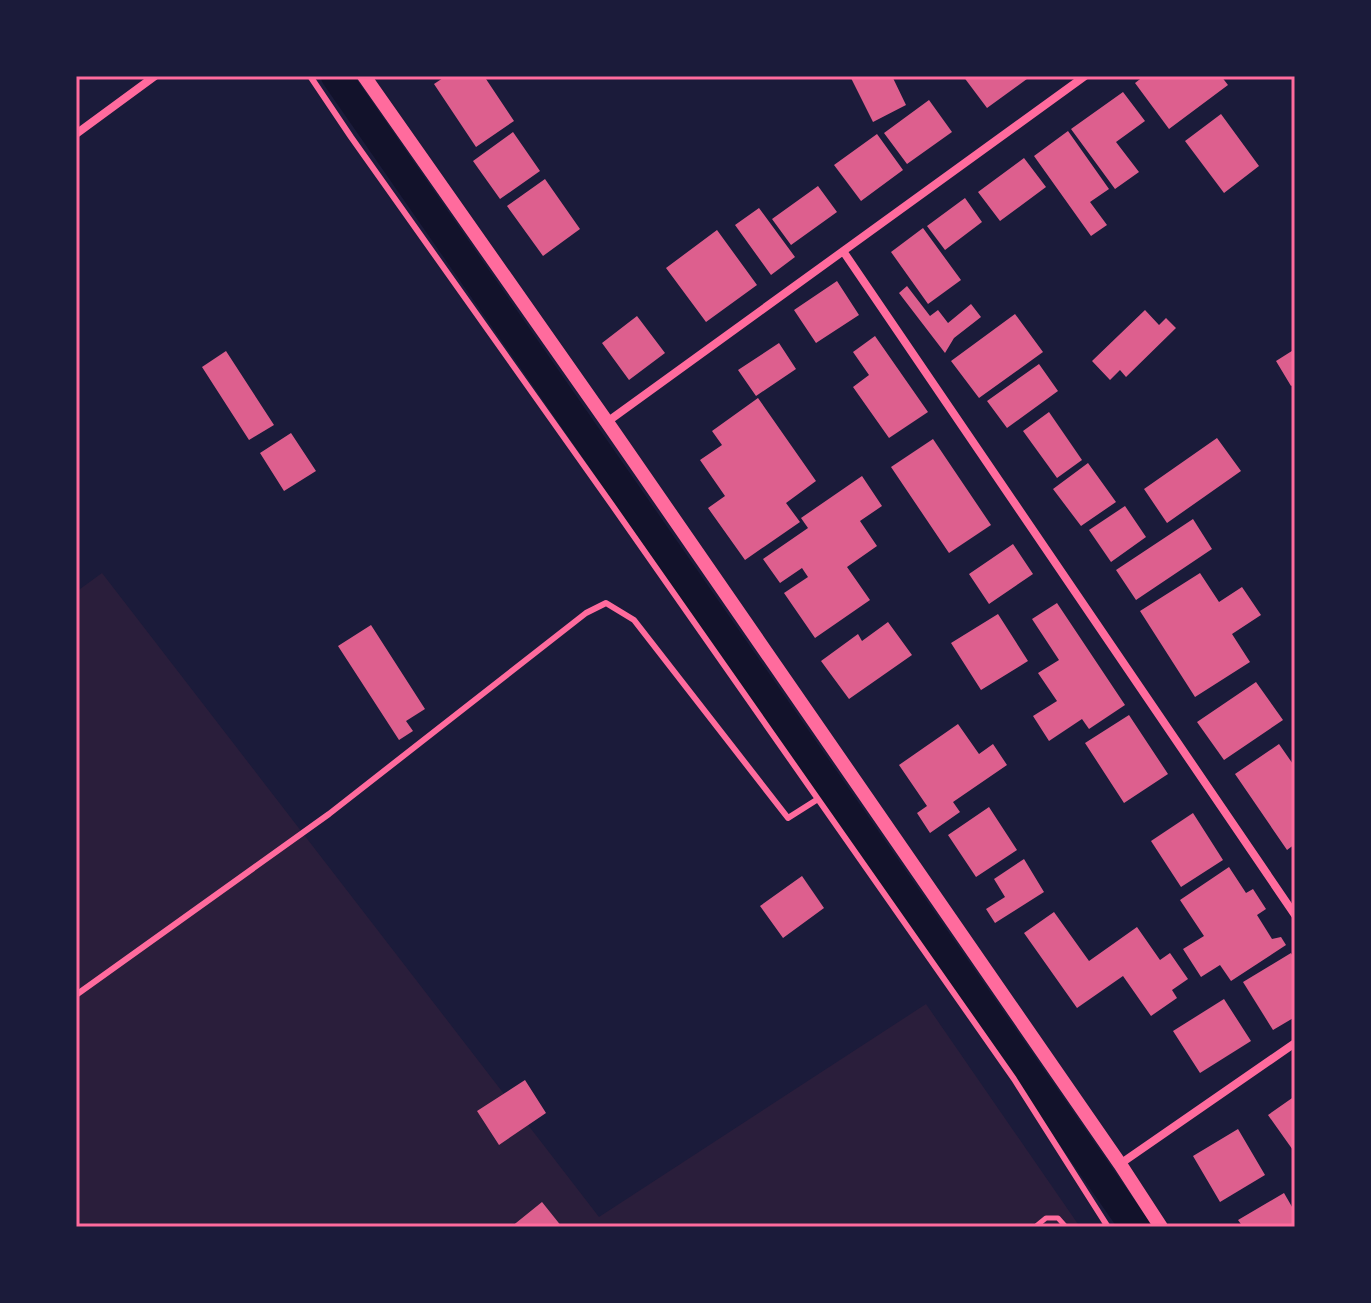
<svg xmlns="http://www.w3.org/2000/svg" width="1371" height="1303" font-family="'Zilla Slab',serif">
<rect width="100%" height="100%" fill="#1b1b3a"/>
<path fill="#2a1e3b" d="M102,573L599,1217L926,1004L1080,1227H76V592Z"/>
<g fill="none" stroke-linecap="round" stroke-linejoin="round">
<path stroke="#12122b" stroke-width="30" d="M336,76L1135,1227"/>
</g>
<path fill="#dd5f8e" d="M446,76H484L514,121L476,147L434,84Z
M850,76H892L906,105L873,122Z
M963,76H1031L987,108Z
M1144,76H1221L1228,85L1169,129L1135,83Z
M1123,92L1145,121L1116,142L1139,172L1115,189L1071,129Z
M929,100L952,132L907,164L884,133Z
M1221,114L1259,166L1224,193L1185,141Z
M1068,131L1109,189L1090,202L1107,225L1091,236L1034,156Z
M513,132L540,171L500,199L473,161Z
M877,134L903,170L861,201L834,165Z
M1024,158L1046,187L1000,221L978,192Z
M545,179L580,229L543,256L507,206Z
M818,186L837,212L791,245L772,219Z
M965,198L982,222L945,250L927,226Z
M759,208L795,257L771,275L735,225Z
M923,228L961,280L928,304L891,252Z
M717,230L757,285L706,322L666,268Z
M837,281L859,315L816,343L794,310Z
M907,286L930,316L938,310L948,323L971,304L981,317L954,338L945,353L899,293Z
M1145,310L1159,325L1166,318L1176,328L1126,377L1120,370L1110,380L1092,361Z
M1015,314L1043,352L979,398L951,361Z
M637,316L665,353L629,380L602,343Z
M875,336L928,412L889,438L853,387L869,375L853,352Z
M779,343L796,369L756,396L738,370Z
M1295,349V384L1291,386L1276,361Z
M226,351L274,425L249,440L202,367Z
M1039,364L1058,391L1007,428L987,401Z
M758,398L816,481L786,503L800,522L745,560L708,508L725,496L700,460L722,445L712,431Z
M1049,412L1082,460L1057,478L1023,431Z
M291,433L316,471L284,491L260,453Z
M1217,438L1241,471L1167,523L1144,489Z
M933,439L991,525L949,553L891,467Z
M1088,463L1116,502L1081,526L1053,489Z
M862,476L882,506L860,521L877,546L847,567L870,600L815,638L784,593L808,577L802,568L780,583L763,559L808,528L801,518Z
M1125,506L1146,537L1111,562L1089,530Z
M1193,519L1212,549L1136,600L1116,570Z
M1013,544L1033,574L989,604L969,574Z
M1200,573L1219,602L1242,587L1261,615L1232,634L1250,662L1195,697L1140,611Z
M1057,603L1125,705L1089,729L1082,719L1049,741L1033,716L1057,701L1038,673L1059,660L1032,619Z
M998,614L1028,661L981,690L951,643Z
M888,622L912,655L849,699L821,661L858,634L862,641Z
M371,625L425,709L406,721L413,731L399,740L338,646Z
M1256,682L1283,720L1224,760L1197,722Z
M1129,715L1168,774L1124,803L1085,743Z
M958,724L979,754L993,744L1007,765L953,802L960,812L930,833L917,813L927,806L899,765Z
M1279,744L1295,767V844L1287,850L1235,774Z
M989,807L1017,850L976,877L948,835Z
M1193,813L1223,860L1181,887L1151,841Z
M1024,859L1044,892L995,923L986,909L1005,897L994,879Z
M1229,867L1246,893L1253,889L1266,909L1257,915L1272,939L1281,937L1286,945L1231,981L1220,965L1201,977L1183,949L1204,936L1180,900Z
M802,876L824,908L783,938L760,906Z
M1054,912L1089,961L1137,927L1160,960L1170,953L1188,979L1172,990L1177,998L1151,1016L1123,976L1077,1008L1024,933Z
M1291,953L1295,960V1017L1273,1030L1243,982Z
M1224,999L1251,1041L1200,1073L1173,1031Z
M525,1080L546,1113L499,1145L477,1111Z
M1295,1096V1153L1268,1115Z
M1238,1129L1265,1175L1220,1202L1193,1156Z
M1284,1193L1295,1212V1227H1243L1238,1220Z
M542,1202L562,1227H511Z"/>
<g fill="none" stroke-linecap="round" stroke-linejoin="round">
<path stroke="#ff6b9d" stroke-width="5" d="M1035,1227L1046,1218H1058L1066,1227"/>
<path stroke="#ff6b9d" stroke-width="6" d="M310,76L351,137L612,505L1014,1079L1108,1227
M76,995L329,814L586,613L606,603L634,620L788,818L818,799"/>
<path stroke="#ff6b9d" stroke-width="8" d="M76,134L155,76
M843,251L1295,915
M607,422L1085,76
M1120,1164L1295,1043"/>
<path stroke="#ff6b9d" stroke-width="14" d="M364,76L607,422L1120,1164L1161,1227"/>
</g>
<rect width="1371" height="1303" fill="none" stroke="#1b1b3a" stroke-width="156"/>
<rect x="78" y="78" width="1215" height="1147" fill="none" stroke="#ff6b9d" stroke-width="3"/>
</svg>
